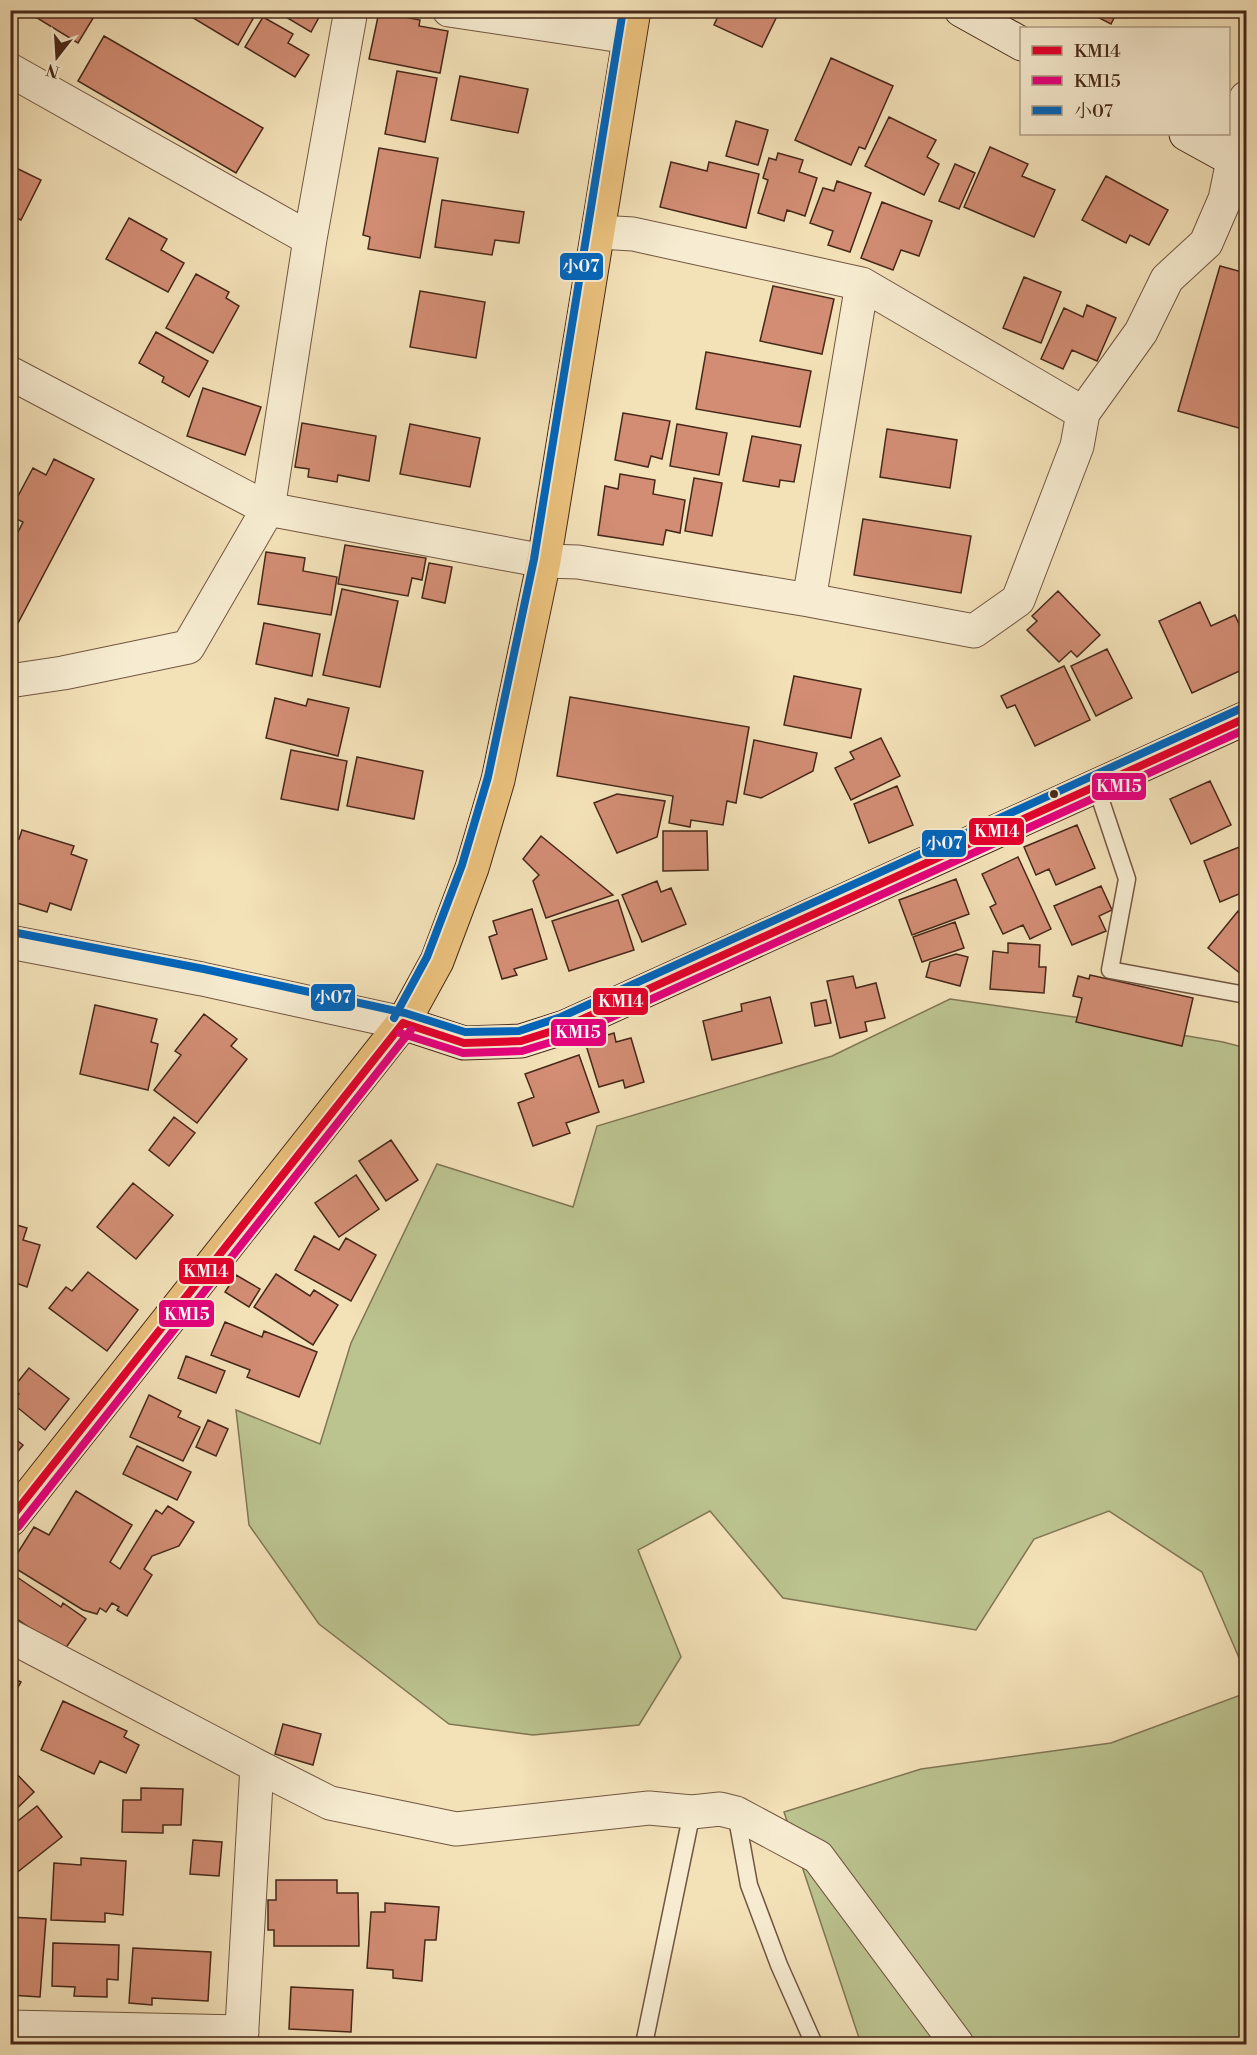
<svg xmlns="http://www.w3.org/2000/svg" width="1257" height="2055" font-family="'Libre Bodoni','Noto Serif JP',serif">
<rect width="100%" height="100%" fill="#f3e1b8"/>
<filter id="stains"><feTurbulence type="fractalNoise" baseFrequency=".00333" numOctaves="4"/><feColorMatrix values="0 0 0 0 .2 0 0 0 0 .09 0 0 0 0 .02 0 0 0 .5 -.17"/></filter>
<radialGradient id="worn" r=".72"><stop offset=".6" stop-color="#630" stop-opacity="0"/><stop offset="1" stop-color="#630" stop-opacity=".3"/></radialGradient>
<path fill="#bbc38f" stroke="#817654" stroke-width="1.5" d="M950,999L1081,1018L1223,1042L1246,1048V1674L1202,1572L1109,1511L1034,1539L976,1630L783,1598L710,1511L638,1550L681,1657L639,1725L533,1735L449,1724L319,1624L249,1525L236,1410L320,1444L351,1343L437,1164L573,1207L597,1126L832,1056Z
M1246,1693V2044H861L784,1812L921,1769L1111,1743Z"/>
<path fill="#d28d74" stroke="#472819" stroke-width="1.5" d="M24,10H98L78,43Z
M180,10H258L238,45Z
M274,10H323L311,32Z
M721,10H780L762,47L714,25Z
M1084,10H1118L1111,24Z
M379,12L420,20L419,26L448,31L440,73L369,59Z
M263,17L293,34L288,43L309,55L295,77L245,47Z
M104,36L263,128L236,173L78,81Z
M831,58L893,86L865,149L859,147L851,165L795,140Z
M397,71L437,78L425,142L385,134Z
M460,76L528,89L518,133L451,120Z
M889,117L936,140L927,157L939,164L924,195L865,166Z
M736,121L768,130L758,165L726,156Z
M990,147L1028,164L1022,176L1055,190L1034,237L964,207Z
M379,148L438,158L420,258L368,249L370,237L363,235Z
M778,153L803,160L799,172L817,178L805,216L787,210L784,221L758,213L768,180L763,178L769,158L776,160Z
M671,162L707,171L709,162L759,174L746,228L660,207Z
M955,164L975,173L959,209L939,201Z
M10,165L41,180L21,220L10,215Z
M1106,176L1168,210L1149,245L1130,235L1126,243L1082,220Z
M837,181L871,193L850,252L828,245L833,231L810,223L823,188L834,191Z
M442,200L524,212L519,243L495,240L492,255L435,247Z
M882,202L932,221L919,256L901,250L893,270L861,258Z
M129,218L167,239L161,250L184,263L168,292L106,259Z
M1220,266L1246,273V430L1178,411Z
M196,274L229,292L226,298L239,306L213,353L166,328Z
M1024,277L1061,292L1041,343L1003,328Z
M773,286L834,299L822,354L760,341Z
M420,291L485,302L476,358L410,347Z
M1087,305L1116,318L1097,361L1072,350L1063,369L1041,359L1064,308L1083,317Z
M156,332L208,361L189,397L162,382L164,377L139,363Z
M706,352L811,371L800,427L696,409Z
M203,388L261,407L245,455L187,436Z
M623,413L670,421L662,459L651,456L648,467L615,460Z
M302,423L376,436L369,481L338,475L337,482L308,477L309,469L295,467Z
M410,424L480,438L470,487L400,474Z
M677,424L727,433L719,475L670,466Z
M887,429L957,440L950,488L880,477Z
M752,436L801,445L794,482L780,480L779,487L743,481Z
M54,459L94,479L17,625L10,622V533L16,536L23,522L10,516V511L33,468L46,475Z
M620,474L655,480L653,494L685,500L680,533L666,530L663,545L598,535L605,486L618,489Z
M694,478L722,483L712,536L685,531Z
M863,519L971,536L961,593L854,575Z
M345,545L426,558L422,580L412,578L408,596L338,584Z
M266,552L305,558L303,571L337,577L331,615L258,604Z
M429,563L452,567L445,603L422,598Z
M342,589L398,601L380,687L323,675Z
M1058,591L1100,635L1077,657L1071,651L1059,662L1027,630L1037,621L1032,616Z
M1200,602L1211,626L1235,615L1246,640V668L1192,693L1159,621Z
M264,623L320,634L312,676L256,664Z
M1107,649L1132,698L1096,716L1071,666Z
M1064,666L1090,720L1035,746L1015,705L1007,708L1001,696Z
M794,676L861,689L851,738L784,725Z
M570,697L749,727L736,803L727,801L723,825L691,820L690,827L669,823L673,796L557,776Z
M275,698L306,706L308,699L349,708L338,756L266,738Z
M881,738L900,776L851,800L835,768L854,759L850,752Z
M754,740L817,753L813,771L761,798L744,794Z
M291,750L347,761L338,810L281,799Z
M357,757L423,771L414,819L347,806Z
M1210,781L1231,825L1191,844L1170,799Z
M897,786L913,825L869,843L854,804Z
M617,794L665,801L657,837L617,853L594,803Z
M1077,825L1095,868L1056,885L1049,869L1036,875L1024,847Z
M22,830L74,846L71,854L87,860L71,910L50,903L47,912L10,901V837L19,839Z
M663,831H707L708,870L663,871Z
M541,836L613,895L546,918L533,881L539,875L523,859Z
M1242,846L1246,858V891L1220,902L1204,861Z
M1018,857L1051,929L1030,939L1023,925L1003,934L990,907L996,904L982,874Z
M956,879L969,914L912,935L899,900Z
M657,881L661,892L671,888L686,924L642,942L622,895Z
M1101,886L1112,910L1099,916L1106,931L1072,945L1054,906Z
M618,900L634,950L569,971L552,921Z
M532,909L547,959L514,969L517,975L502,979L489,937L497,934L493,921Z
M1238,911L1246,918V967L1241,974L1208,948Z
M955,922L964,948L922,962L913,937Z
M1008,943L1040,945L1039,967H1046L1044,993L990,989L993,951L1008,953Z
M956,954L968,957L960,986L926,977L930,962Z
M1090,975L1193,998L1182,1046L1076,1022L1082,998L1073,996L1078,976L1089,979Z
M853,976L856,988L876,983L885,1018L865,1022L867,1031L840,1038L827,981Z
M770,997L782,1043L712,1060L703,1021L742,1011L741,1004Z
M826,1000L831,1023L815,1026L811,1003Z
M95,1005L157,1019L151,1042L158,1044L148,1090L80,1074Z
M204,1014L237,1039L231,1046L247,1059L197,1123L154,1090L181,1055L175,1051Z
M614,1033L616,1042L631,1038L644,1082L625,1088L623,1080L599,1087L585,1042Z
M579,1055L599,1112L566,1123L570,1133L533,1146L518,1103L534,1097L525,1074Z
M174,1117L195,1133L169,1166L149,1150Z
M391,1140L418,1180L386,1201L359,1161Z
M356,1175L379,1209L339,1237L315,1203Z
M133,1183L173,1215L136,1259L97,1227Z
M10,1223L27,1228L23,1240L40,1245L27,1287L10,1281Z
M314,1236L339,1250L346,1238L376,1255L351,1301L295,1270Z
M88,1272L138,1310L107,1351L49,1308L66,1287L72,1291Z
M276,1274L310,1296L314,1290L338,1305L313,1345L254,1307Z
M236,1275L260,1289L249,1307L225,1292Z
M225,1322L262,1337L264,1331L317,1352L299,1397L247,1377L250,1370L211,1355Z
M186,1356L225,1371L216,1393L178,1378Z
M29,1368L69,1399L45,1430L12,1403L19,1394L13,1388Z
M149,1395L181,1411L178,1417L200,1427L183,1461L130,1437Z
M208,1420L228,1429L216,1456L196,1447Z
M10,1435L23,1445L10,1461Z
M137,1446L191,1472L177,1500L123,1474Z
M76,1491L132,1525L110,1562L120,1569L156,1510L162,1514L168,1506L194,1522L179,1546L152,1556L144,1569L152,1575L127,1616L117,1610L119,1607L112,1603L106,1612L100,1608L97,1614L83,1610L10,1565L34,1527L49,1535Z
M11,1573L61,1607L63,1603L86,1619L65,1649L44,1635L41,1640L24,1629L27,1626L10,1614Z
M10,1676L21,1682L10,1701Z
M63,1701L127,1731L124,1737L139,1745L126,1773L100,1761L94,1774L41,1750Z
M283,1724L321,1734L313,1765L275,1754Z
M10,1767L34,1792L10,1815Z
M141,1788L183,1789L181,1825H163V1833L122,1832L123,1800H141Z
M37,1806L62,1837L10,1878V1827Z
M193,1840L222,1842L219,1876L190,1874Z
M81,1858L126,1861L123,1915L105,1913V1922L51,1920L54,1863L81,1865Z
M276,1880H337V1893H358L359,1946H274V1930H268V1900H276Z
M385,1903L439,1907L436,1940H425L422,1981L393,1978V1970L367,1968L371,1912H385Z
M10,1917L46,1919L40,1997L10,1995Z
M53,1943L119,1945L118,1980L107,1979V1997L74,1996L75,1987L52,1986Z
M133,1948L211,1952L208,2001L152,1998V2005L129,2003Z
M291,1987L353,1990L351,2032L289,2029Z"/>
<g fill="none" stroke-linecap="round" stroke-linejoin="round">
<g stroke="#725641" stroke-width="19">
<path id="lane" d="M1096,786L1127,879L1110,970L1246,995
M736,1813L749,1885L779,1965L814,2044
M644,2044L692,1812"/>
</g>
<g stroke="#725641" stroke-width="35">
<path id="street" d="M449,10L629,37
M10,70L310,239
M599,232L633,234L862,284L1083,413
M10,373L268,509L544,561L578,562L809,600L974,631L1018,600L1077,446L1083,413L1141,332L1167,279L1206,243L1225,199L1246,98
M809,600L862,284
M10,677L16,680L63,673L188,647L268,509L310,239L351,10
M10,942L202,979L403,1023
M10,1636L257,1766L330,1803L456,1829L649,1808L692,1812L720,1809L736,1813L818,1857L957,2044
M10,2027L242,2032
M241,2044L257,1766"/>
</g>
<g stroke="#472819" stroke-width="35">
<path id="secondary" d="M961,10L1022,44
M1186,134L1246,167
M403,1023L464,1043L521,1041L565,1027L1246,718"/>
</g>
<g stroke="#472819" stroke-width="35">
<path id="primary" d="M10,1520L403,1023L437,961L472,868L498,780L544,561L634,10"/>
</g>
<use href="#lane" stroke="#f7ecd1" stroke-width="16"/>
<use href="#street" stroke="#f7ecd1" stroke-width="33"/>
<use href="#secondary" stroke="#f7ecd1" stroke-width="33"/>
<use href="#primary" stroke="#eac07c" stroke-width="33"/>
<g stroke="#f7ecd1" stroke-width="12">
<path id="bus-1" d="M403,1023L464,1043L521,1041L565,1027L1246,718
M10,1519L403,1023"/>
</g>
<g stroke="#f7ecd1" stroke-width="12">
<path id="bus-2" d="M400,1033L463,1053L522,1051L568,1037L1246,729
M18,1527L411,1030"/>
</g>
<g stroke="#f7ecd1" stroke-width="12">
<path id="bus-3" d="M12,932L204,969L405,1013L465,1032L519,1031L561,1017L1242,708
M394,1018L427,957L462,865L488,777L534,559L623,10"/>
</g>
<use href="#bus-1" stroke="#e4002b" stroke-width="8"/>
<use href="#bus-2" stroke="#e5007d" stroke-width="8"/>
<use href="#bus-3" stroke="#0065bd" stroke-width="8"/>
</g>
<circle fill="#472819" stroke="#f7ecd1" stroke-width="2" cx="1054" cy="794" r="5"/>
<g stroke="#f7ecd1" stroke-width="2">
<rect x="559" y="252" width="45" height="29" rx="6" fill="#0065bd"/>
<rect x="1091" y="772" width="56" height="29" rx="6" fill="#e5007d"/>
<rect x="968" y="817" width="57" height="29" rx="6" fill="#e4002b"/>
<rect x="921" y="829" width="46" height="29" rx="6" fill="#0065bd"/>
<rect x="310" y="983" width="46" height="29" rx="6" fill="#0065bd"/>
<rect x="592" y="987" width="57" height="29" rx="6" fill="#e4002b"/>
<rect x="550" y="1018" width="57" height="29" rx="6" fill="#e5007d"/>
<rect x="178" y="1257" width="57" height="28" rx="6" fill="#e4002b"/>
<rect x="158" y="1299" width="57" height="29" rx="6" fill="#e5007d"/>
</g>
<g font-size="16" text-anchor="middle" font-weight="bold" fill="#fff">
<text x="581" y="272">小07</text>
<text x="1119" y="792">KM15</text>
<text x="997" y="837">KM14</text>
<text x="944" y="849">小07</text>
<text x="333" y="1003">小07</text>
<text x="621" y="1007">KM14</text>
<text x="578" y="1038">KM15</text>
<text x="206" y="1277">KM14</text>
<text x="187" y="1320">KM15</text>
</g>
<rect width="1257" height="2055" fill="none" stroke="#f3e1b8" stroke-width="36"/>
<rect x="12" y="12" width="1233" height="2031" fill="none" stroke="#472819" stroke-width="3"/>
<rect x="18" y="18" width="1221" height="2019" fill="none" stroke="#472819" stroke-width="1.5"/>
<rect x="1020" y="27" width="210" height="108" fill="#f7ecd1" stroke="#b19e87" stroke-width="1.5"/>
<rect x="1032" y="46" width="30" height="9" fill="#e4002b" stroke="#b19e87" stroke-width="1.5"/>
<text x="1074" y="57" font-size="18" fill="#472819">KM14</text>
<rect x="1032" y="76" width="30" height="9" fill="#e5007d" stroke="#b19e87" stroke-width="1.5"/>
<text x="1074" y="87" font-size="18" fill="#472819">KM15</text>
<rect x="1032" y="106" width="30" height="9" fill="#0065bd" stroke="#b19e87" stroke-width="1.5"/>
<text x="1074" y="117" font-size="18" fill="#472819">小07</text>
<g transform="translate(57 57) rotate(197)" stroke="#f7ecd1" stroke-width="4.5" paint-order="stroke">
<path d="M0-4.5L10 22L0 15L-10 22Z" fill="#472819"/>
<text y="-9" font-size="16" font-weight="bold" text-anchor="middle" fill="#472819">N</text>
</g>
<rect width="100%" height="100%" filter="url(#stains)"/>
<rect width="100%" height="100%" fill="url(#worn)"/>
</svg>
